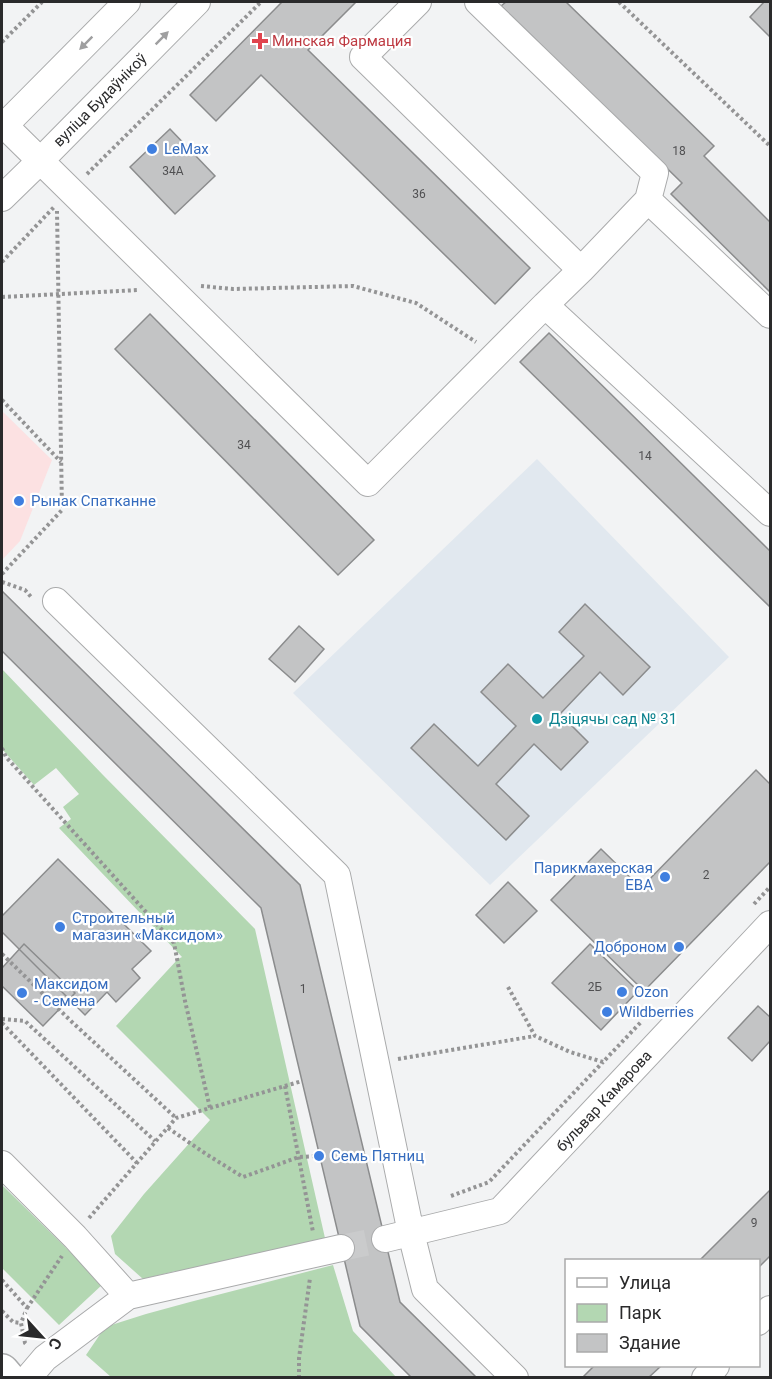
<svg xmlns="http://www.w3.org/2000/svg" width="772" height="1379" font-family="Roboto,sans-serif">
<rect width="100%" height="100%" fill="#f2f3f4"/>
<path fill="#fce1e2" d="M2,411L52,460L20,541L2,560Z"/>
<path fill="#e1e8ef" d="M537,459L729,657L490,885L293,693Z"/>
<path fill="#b3d7b2" d="M2,669L103,775L255,929L325,1238L215,1263L193,1272L176,1271L143,1279L115,1254L111,1236L144,1194L210,1120L116,1026L178,959L182,957L59,828L71,819L63,807L79,794L56,768L34,785L2,749Z
M2,1185L103,1284L59,1325L2,1268Z
M333,1265L353,1331L396,1377H111L86,1355L105,1327L146,1314L190,1302Z"/>
<path fill="#c3c4c5" stroke="#8b8c8d" stroke-width="1.5" d="M282,2H356L308,50L530,268L495,304L261,75L216,121L190,95Z
M506,2H566L714,146L704,156L770,222V292L671,194L682,183L501,6Z
M764,2H770V37L750,17Z
M170,129L215,176L175,214L130,167Z
M150,314L374,540L338,575L115,349Z
M549,333L770,551V607L520,362Z
M2,591L300,885L400,1302L477,1378H412L360,1326L261,908L2,651Z
M585,604L650,667L623,695L600,672L560,714L588,742L561,770L534,744L496,784L529,816L506,840L411,748L434,724L478,766L516,726L481,692L508,664L543,698L584,656L559,632Z
M299,626L324,649L295,682L269,659Z
M756,770L770,784V862L644,991L551,900L601,849L641,888Z
M58,859L151,951L132,969L140,978L116,1002L107,992L85,1015L2,932V916Z
M508,882L537,911L504,943L476,915Z
M24,944L75,993L43,1026L2,986V968Z
M590,944L638,991L601,1030L552,983Z
M758,1006L770,1017V1041L752,1061L728,1038Z
M770,1190V1256L758,1268V1260H700Z
M594,1366H661L648,1378H582Z"/>
<g fill="none" stroke-linecap="round" stroke-linejoin="round">
<path stroke="#cacbcc" stroke-width="26" stroke-dasharray="26 13" stroke-linecap="butt" d="M341,1248L385,1239"/>
<g stroke="#a9aaab" stroke-width="28">
<path id="minor" d="M418,2L363,57L581,270L648,200
M478,2L655,173L648,200L770,315
M4,125L368,483L545,305
M2,128L127,2
M2,198L41,160L197,2
M581,270L545,305L770,513
M56,601L337,875L411,1233L425,1289L515,1378
M2,1164L75,1237L128,1296
M385,1239L500,1211L770,924
M758,1322L770,1309
M28,1378L45,1358L128,1296L341,1248
M705,1378L716,1366"/>
</g>
<g stroke="#a9aaab" stroke-width="36">
<path id="major" d="M2,1371L8,1378"/>
</g>
<path stroke="#949495" stroke-width="4" stroke-dasharray="3 3" stroke-linecap="butt" d="M619,2L770,146
M2,42L42,2
M87,174L261,2
M2,262L54,207
M201,286L233,289L353,286L416,303L476,342
M2,297L139,290
M2,400L61,462
M2,574L62,510L57,211
M2,582L25,590L32,598
M2,748L6,757L174,943L185,1001L210,1108
M754,904L770,887
M2,954L72,1022L176,1118
M508,987L535,1036L570,1052L603,1062L641,1022
M2,1019L25,1021L155,1141
M2,1023L137,1163
M398,1059L535,1036
M285,1086L313,1232
M168,1128L206,1154L243,1177L299,1157L319,1156
M451,1196L489,1182L603,1062
M89,1218L176,1118L302,1081
M2,1280L27,1308L21,1323L25,1343L27,1345
M27,1308L62,1256
M2,1311L13,1322L21,1323
M299,1378V1358L310,1278"/>
<use href="#minor" stroke="#fff" stroke-width="26"/>
<use href="#major" stroke="#fff" stroke-width="33"/>
</g>
<defs><path id="oneway-solid" d="M-6-.8H1V-3.2L6.5 0L1 3.2V.8H-6Z" transform="scale(1.5)"/></defs>
<g fill="#9f9fa0">
<use href="#oneway-solid" transform="translate(162 38) rotate(-45)"/>
<use href="#oneway-solid" transform="translate(86 43) rotate(135)"/>
</g>
<path fill="#e0444e" stroke="#fff" stroke-width="2" d="M257 32h6v6h6v6h-6v6h-6v-6h-6v-6h6z"/>
<g fill="#3f7fe0" stroke="#fff" stroke-width="2">
<circle cx="152" cy="149" r="6"/>
<circle cx="19" cy="501" r="6"/>
<circle cx="665" cy="877" r="6"/>
<circle cx="60" cy="927" r="6"/>
<circle cx="679" cy="947" r="6"/>
<circle cx="622" cy="992" r="6"/>
<circle cx="22" cy="993" r="6"/>
<circle cx="607" cy="1012" r="6"/>
<circle cx="319" cy="1156" r="6"/>
</g>
<circle fill="#0f9aa8" stroke="#fff" stroke-width="2" cx="537" cy="719" r="6"/>
<g text-anchor="middle" stroke-width="4.5" stroke-linejoin="round" paint-order="stroke">
<g font-size="12" fill="#505052">
<text x="679" y="155">18</text>
<text x="173" y="175">34А</text>
<text x="419" y="198">36</text>
<text x="244" y="449">34</text>
<text x="645" y="460">14</text>
<text x="706" y="879">2</text>
<text x="595" y="991">2Б</text>
<text x="303" y="993">1</text>
<text x="754" y="1227">9</text>
</g>
<g font-size="15" fill="#be3a42" stroke="#fff" text-anchor="start">
<text x="272" y="46">Минская Фармация</text>
</g>
<g font-size="15" fill="#2a2a2b" stroke="#fff">
<text transform="translate(100 100) rotate(-45)" y="5">вуліца Будаўнікоў</text>
<text transform="translate(604 1101) rotate(-47)" y="5">бульвар Камарова</text>
</g>
<g font-size="15" fill="#366cbe" stroke="#fff" text-anchor="start">
<text x="164" y="154">LeMax</text>
<text x="31" y="506">Рынак Спатканне</text>
<text x="653" y="873" text-anchor="end">Парикмахерская<tspan x="653" dy="17">ЕВА</tspan></text>
<text x="72" y="923">Строительный<tspan x="72" dy="17">магазин «Максидом»</tspan></text>
<text x="667" y="952" text-anchor="end">Доброном</text>
<text x="34" y="989">Максидом<tspan x="34" dy="17">- Семена</tspan></text>
<text x="634" y="997">Ozon</text>
<text x="619" y="1017">Wildberries</text>
<text x="331" y="1161">Семь Пятниц</text>
</g>
<g font-size="15" fill="#0d838f" stroke="#fff" text-anchor="start">
<text x="549" y="724">Дзіцячы сад № 31</text>
</g>
</g>
<rect width="772" height="1379" fill="none" stroke="#2a2a2b" stroke-width="6"/>
<rect x="565" y="1259" width="195" height="108" fill="#ffffff" stroke="#aaaaaa" stroke-width="1.5"/>
<rect x="577" y="1278" width="30" height="9" fill="#ffffff" stroke="#aaaaaa" stroke-width="1.5"/>
<text x="619" y="1289" font-size="18" fill="#2a2a2b">Улица</text>
<rect x="577" y="1304" width="30" height="18" fill="#b3d7b2" stroke="#aaaaaa" stroke-width="1.5"/>
<text x="619" y="1319" font-size="18" fill="#2a2a2b">Парк</text>
<rect x="577" y="1334" width="30" height="18" fill="#c3c4c5" stroke="#aaaaaa" stroke-width="1.5"/>
<text x="619" y="1349" font-size="18" fill="#2a2a2b">Здание</text>
<g transform="translate(42 1337) rotate(117)" stroke="#ffffff" stroke-width="4.5" paint-order="stroke">
<path d="M0-4.5L10 22L0 15L-10 22Z" fill="#2a2a2b"/>
<text y="-9" font-size="16" font-weight="bold" text-anchor="middle" fill="#2a2a2b">С</text>
</g>
</svg>
